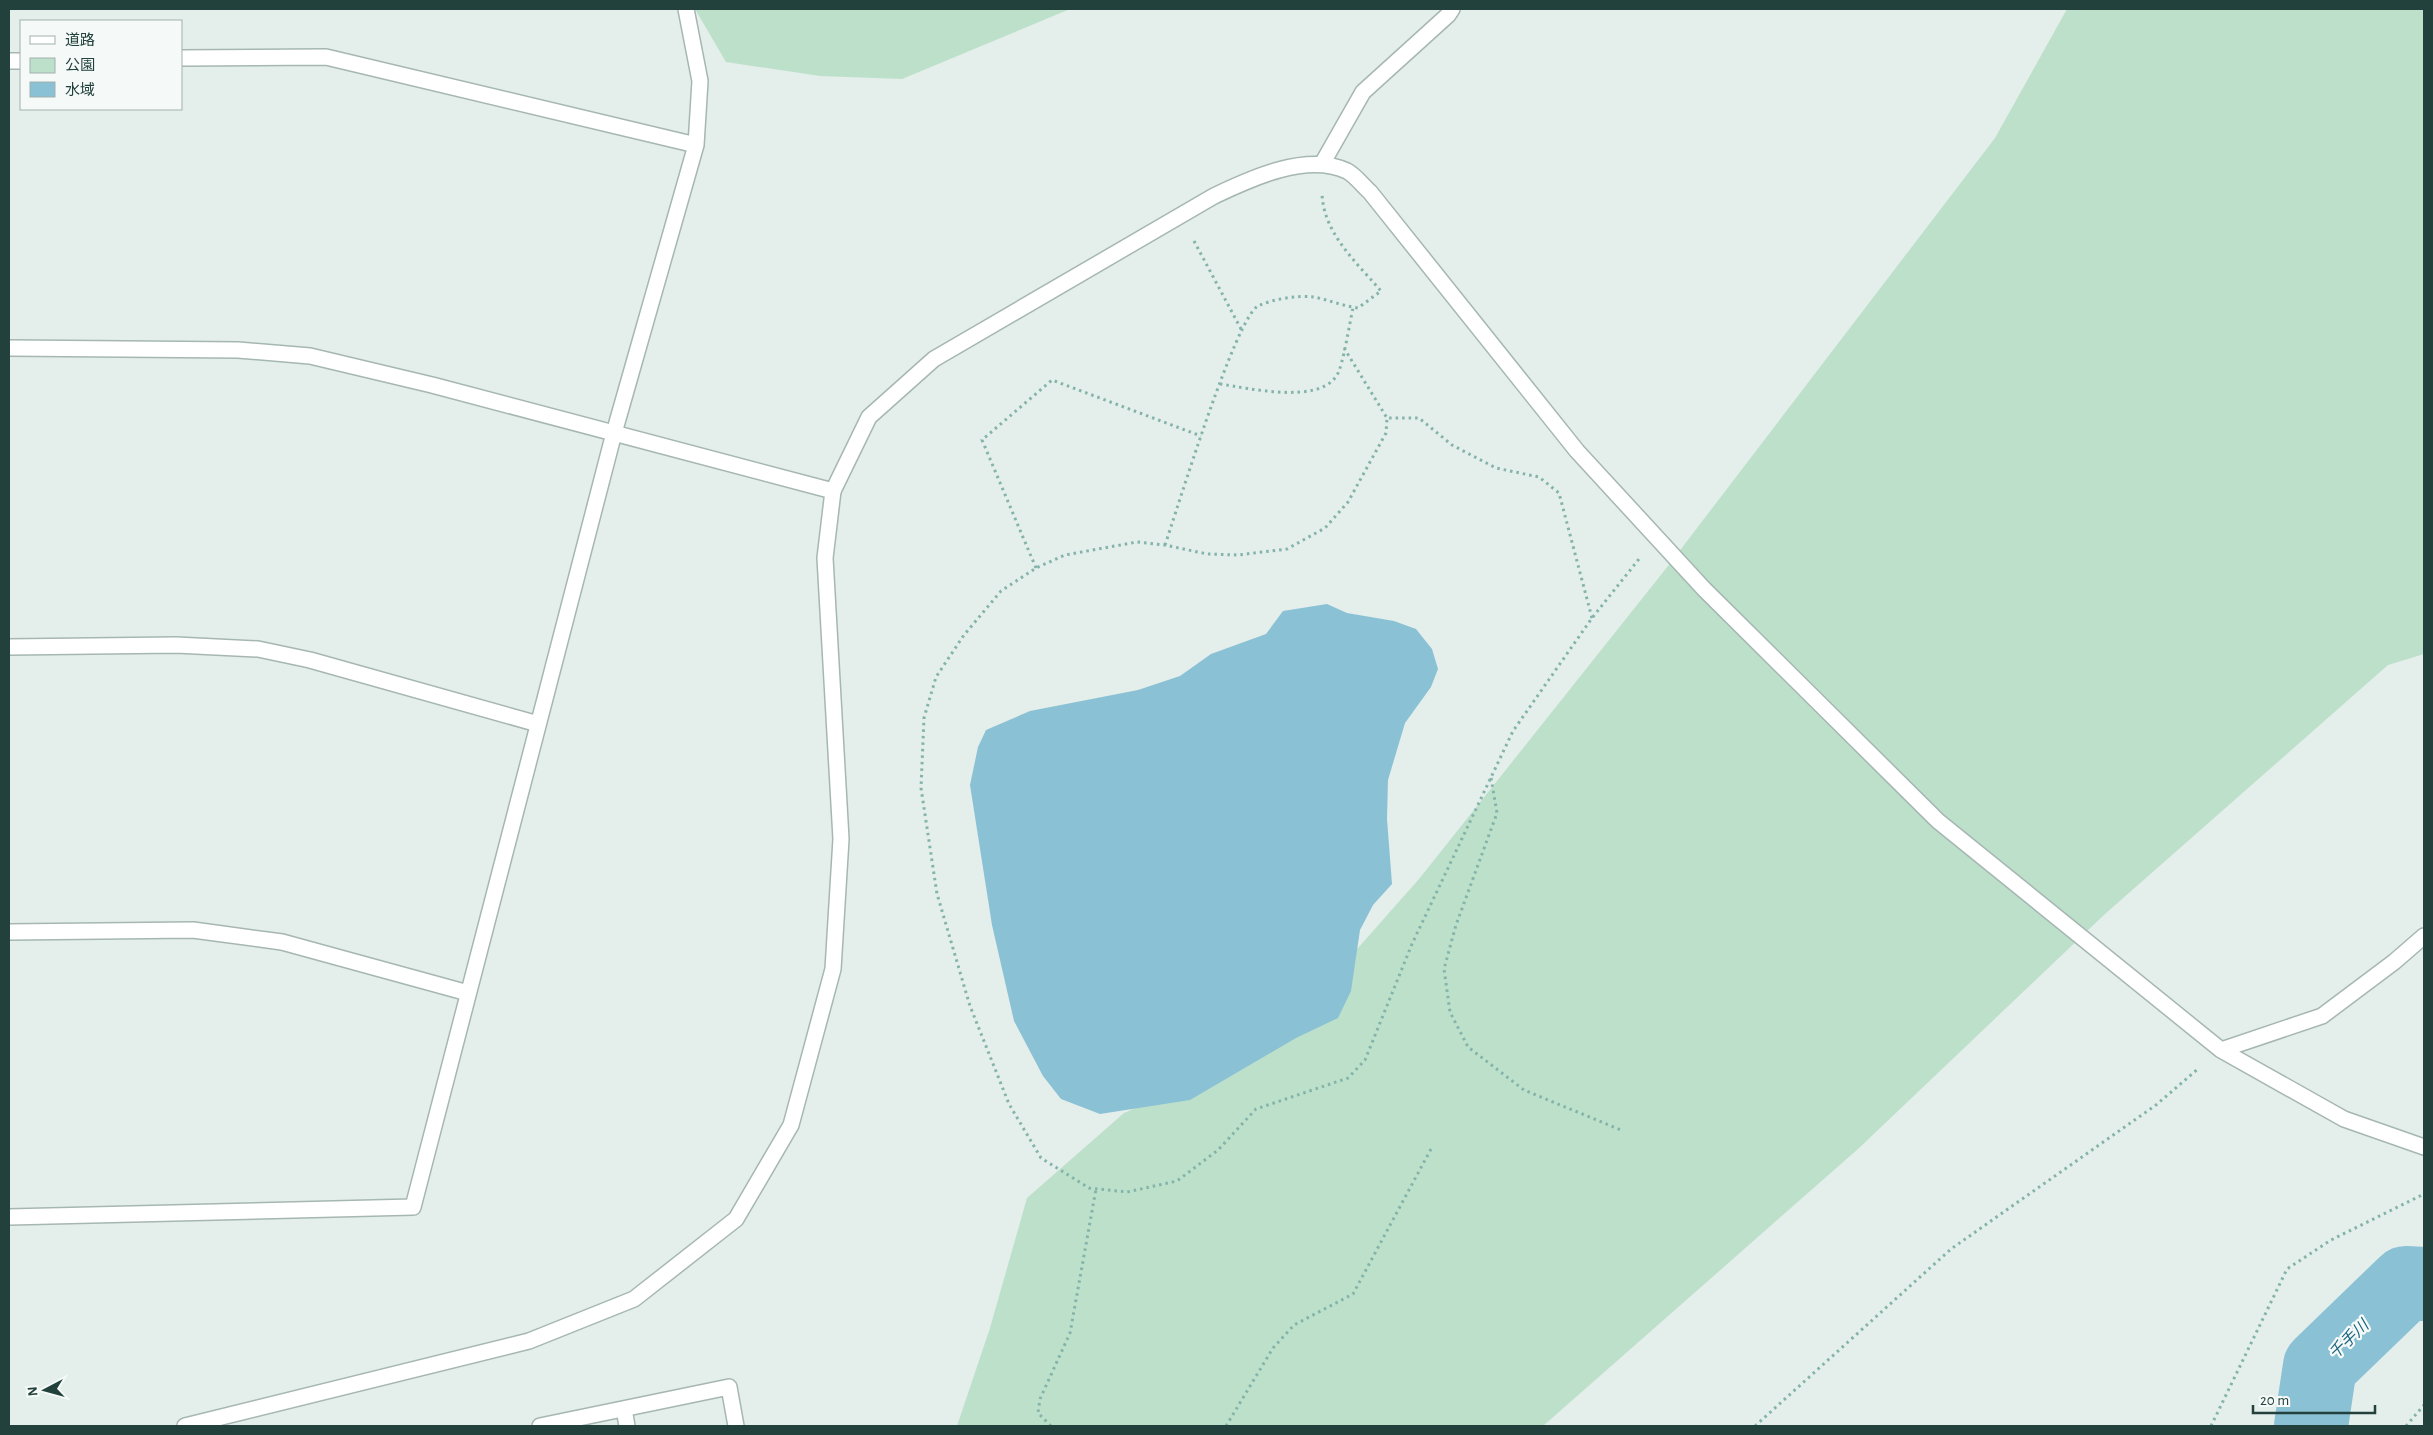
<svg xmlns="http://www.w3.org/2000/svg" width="2433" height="1435" font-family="'Alegreya Sans','Noto Sans JP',sans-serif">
<rect width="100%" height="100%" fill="#e4eeeb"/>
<path fill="#bde0ca" d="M695,9H1070L902,79L820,76L726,62Z
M2067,9H2424V654L2388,665L2105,914L1858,1149L1543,1426H957L990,1328L1027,1198L1124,1113L1266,1052L1419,879L1668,566L1995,138Z"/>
<path fill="#8bc1d5" d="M1327,604L1347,613L1394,621L1416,629L1432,649L1438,669L1431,687L1405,723L1388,780L1387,819L1392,884L1373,905L1360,930L1351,991L1338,1018L1296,1038L1190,1100L1100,1114L1061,1099L1043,1076L1014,1021L992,925L970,785L978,747L986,730L1030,711L1138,690L1180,676L1211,654L1266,634L1283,611Z"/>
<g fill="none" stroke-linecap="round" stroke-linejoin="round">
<path stroke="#8bc1d5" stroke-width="74" d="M2311,1426L2320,1366L2406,1283L2424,1284"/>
<g stroke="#a6b7b3" stroke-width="18">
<path id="service" d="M1322,164L1363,92L1448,15L1452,9"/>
</g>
<g stroke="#a6b7b3" stroke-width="18">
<path id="minor" d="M686,9L700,81L696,145
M9,61H21
M833,491L869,417L934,359L1214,196C1250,179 1306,152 1347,171C1355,175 1363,186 1370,192L1577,451L1704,589L1938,821L2221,1050L2344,1119L2424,1147
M9,647L176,645L258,649L310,660L538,724
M9,932L193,930L282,942L468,993
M2221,1050L2322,1016L2394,962L2424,936
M9,1217L413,1207L614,433L696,145L326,57L181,58
M624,1409L627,1426
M540,1426L729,1387L736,1426"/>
</g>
<g stroke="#a6b7b3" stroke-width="18">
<path id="tertiary" d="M9,348L238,350L310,356L432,385L833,491L825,558L841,839L833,969L791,1125L736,1219L634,1299L529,1341L185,1426"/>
</g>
<path stroke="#83b3a9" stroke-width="3" stroke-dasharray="2.5 4" stroke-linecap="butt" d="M1194,241L1241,329
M1344,348L1387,418
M1220,384C1248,388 1319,405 1337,375C1343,366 1350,321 1353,308
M1165,545C1177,510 1235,319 1258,306C1273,299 1297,295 1314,297C1329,300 1343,306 1358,308L1381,291C1357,263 1323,233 1322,193
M1036,568L982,440L1052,380L1201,436
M1592,618L1559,493L1539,477L1496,468L1452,445L1419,418H1387L1386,433L1348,502L1325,528L1287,549L1238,555L1207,554L1165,545L1137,542L1065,555L1036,568L1001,591L964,635L936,677L924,718L921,788L937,894L970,1006L1009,1104L1041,1158L1089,1188L1127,1192L1177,1181L1218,1150L1256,1109L1348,1078L1365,1060L1412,944L1513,731L1592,618L1639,559
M1491,778L1497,813L1456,925L1444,969L1450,1012L1468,1047L1524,1090L1621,1130
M1051,1426L1038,1413L1040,1399L1070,1333L1096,1189
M1226,1426L1273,1348L1294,1325L1353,1294L1431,1149
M1755,1426L1951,1249L2156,1105L2199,1068
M2211,1426L2287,1269L2331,1240L2424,1194
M2406,1426L2424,1405"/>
<use href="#service" stroke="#fff" stroke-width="15"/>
<use href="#minor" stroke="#fff" stroke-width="15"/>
<use href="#tertiary" stroke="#fff" stroke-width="15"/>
</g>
<g text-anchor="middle" stroke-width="4.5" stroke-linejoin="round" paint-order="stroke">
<g font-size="16" font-style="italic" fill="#1a6480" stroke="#f5faf8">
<text transform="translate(2348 1339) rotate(-44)" y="6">千手川</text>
</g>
</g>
<rect width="2433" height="1435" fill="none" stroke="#22413c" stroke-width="20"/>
<rect x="20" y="20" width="162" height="90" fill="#f5faf8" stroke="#a1b0ad"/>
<rect x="30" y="36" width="25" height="8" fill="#ffffff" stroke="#a1b0ad"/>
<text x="65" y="45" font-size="15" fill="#22413c">道路</text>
<rect x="30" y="58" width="25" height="15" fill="#bde0ca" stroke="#a1b0ad"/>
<text x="65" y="70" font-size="15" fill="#22413c">公園</text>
<rect x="30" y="82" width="25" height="15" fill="#8bc1d5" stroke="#a1b0ad"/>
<text x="65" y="95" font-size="15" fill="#22413c">水域</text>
<g transform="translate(45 1390) rotate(264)" stroke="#f5faf8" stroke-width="4" paint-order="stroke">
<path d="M0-4L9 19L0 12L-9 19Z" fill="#22413c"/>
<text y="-8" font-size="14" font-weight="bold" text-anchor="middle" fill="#22413c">N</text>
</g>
<path d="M2253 1405v8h122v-8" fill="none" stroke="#22413c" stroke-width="2.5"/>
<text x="2260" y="1405" font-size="15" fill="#22413c" stroke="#f5faf8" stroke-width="4" paint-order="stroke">20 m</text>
</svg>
